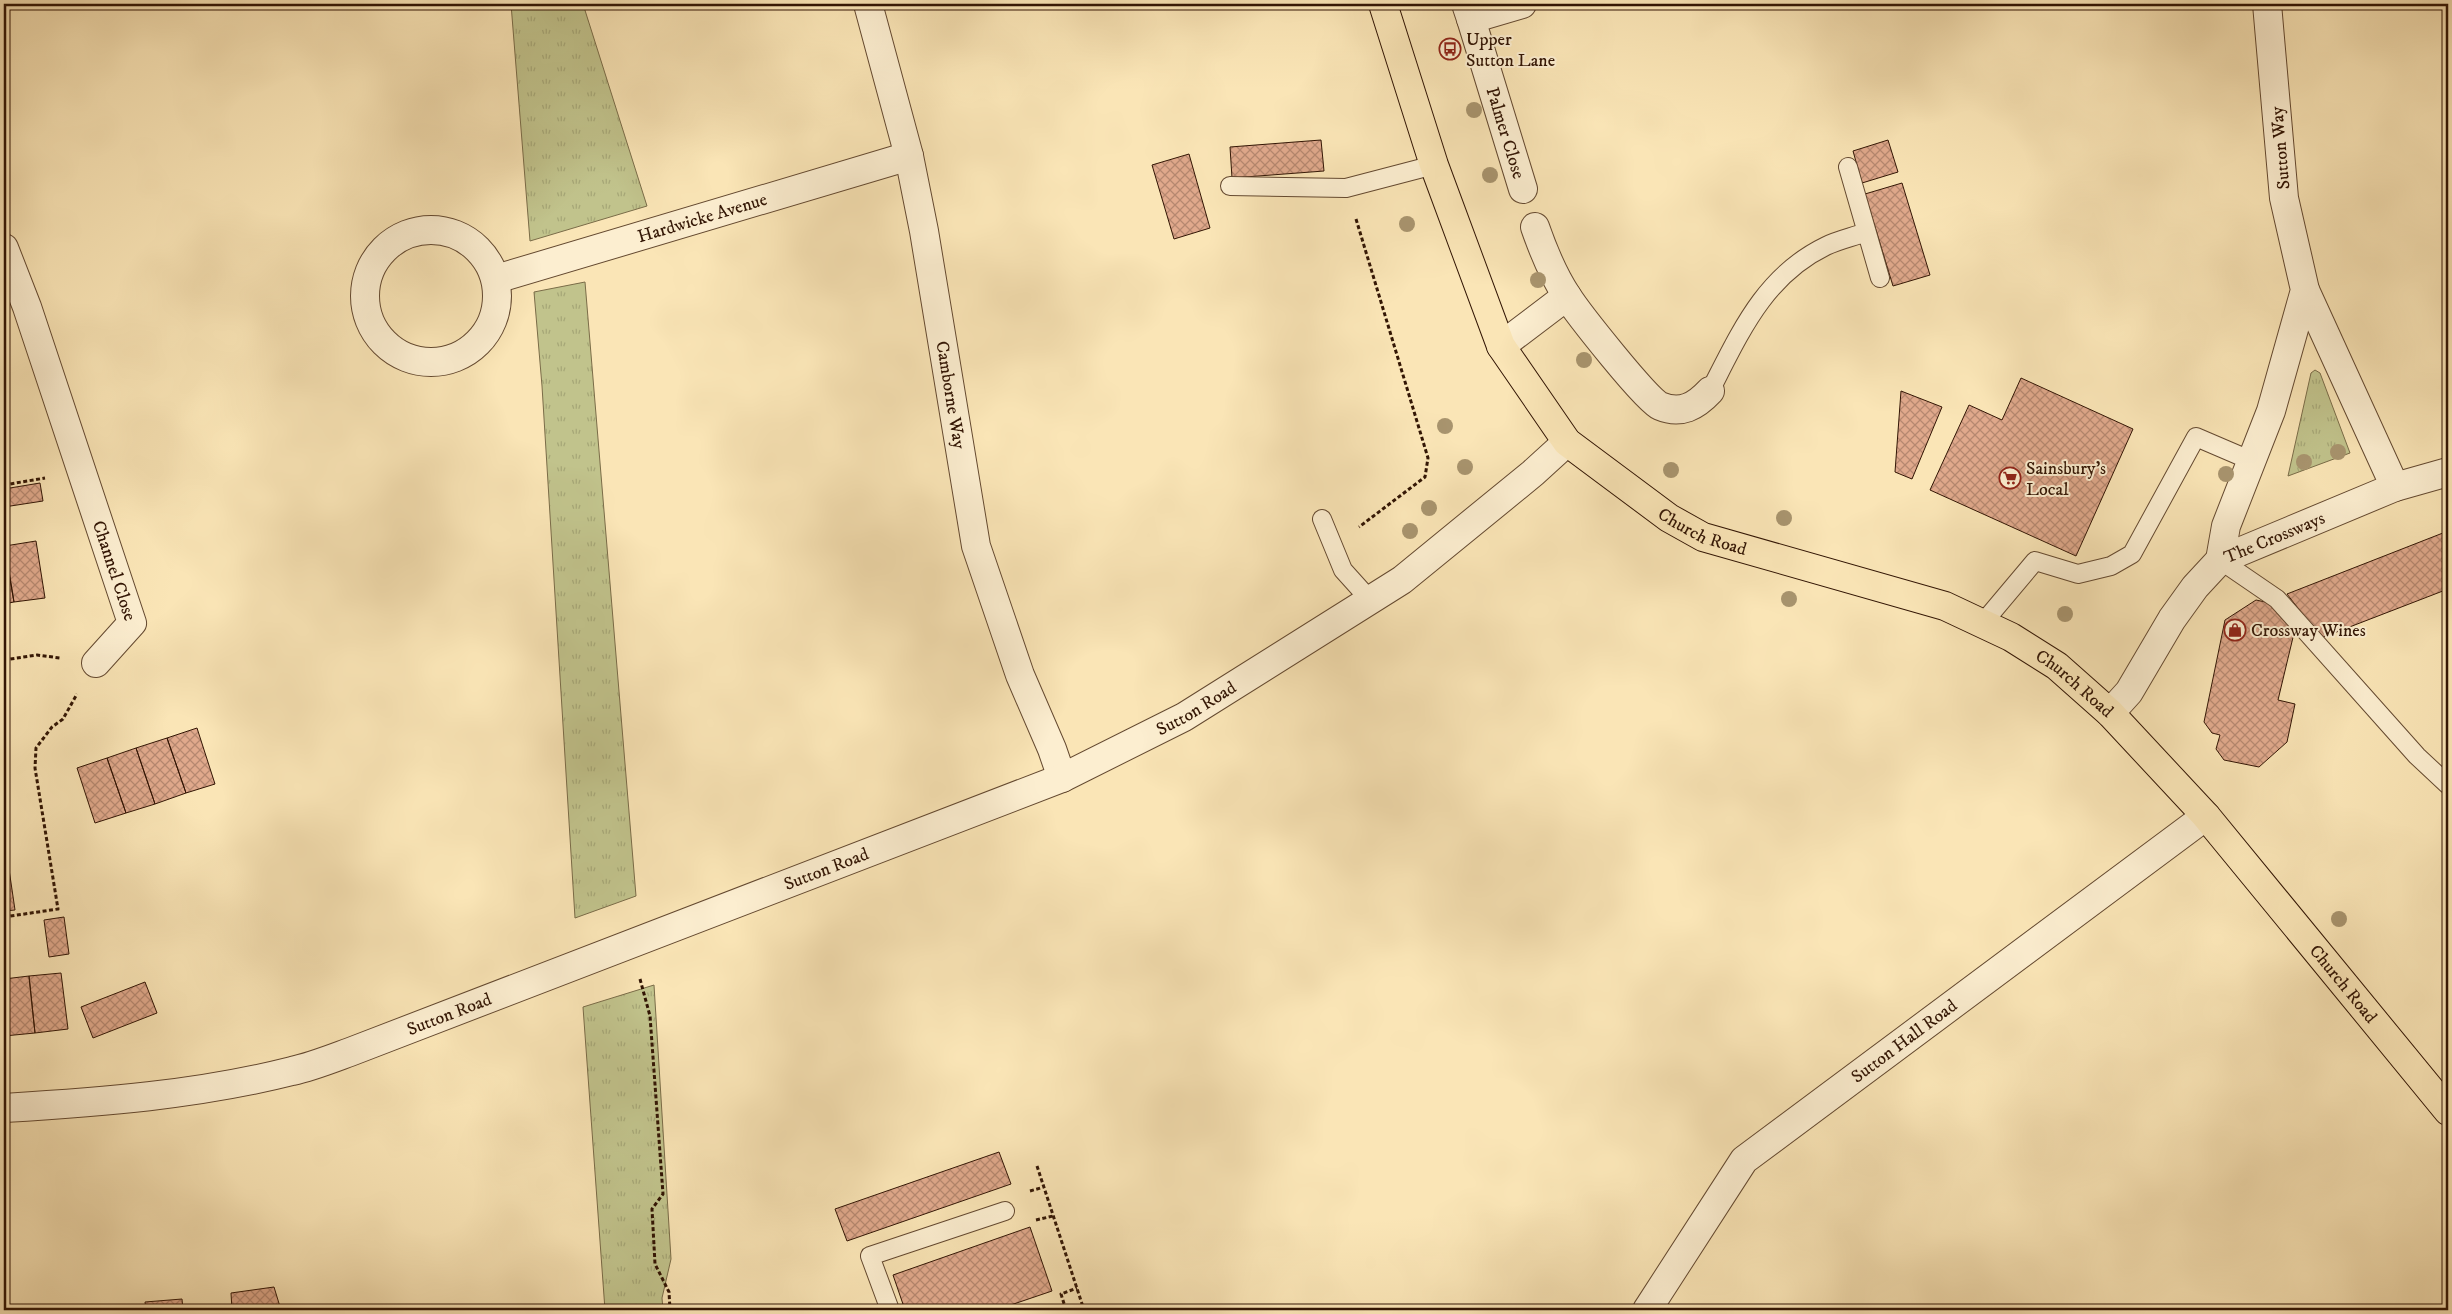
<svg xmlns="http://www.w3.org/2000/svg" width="2452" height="1314" font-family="'IM FELL DW Pica',serif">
<defs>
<pattern id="grass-tufts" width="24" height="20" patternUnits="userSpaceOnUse" patternTransform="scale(1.25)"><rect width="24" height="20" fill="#c1c38c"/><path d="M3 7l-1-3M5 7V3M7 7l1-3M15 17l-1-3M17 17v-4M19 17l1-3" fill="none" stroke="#a6a777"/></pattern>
<pattern id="building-cross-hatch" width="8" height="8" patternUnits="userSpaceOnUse" patternTransform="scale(1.25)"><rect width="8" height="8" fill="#e0a98c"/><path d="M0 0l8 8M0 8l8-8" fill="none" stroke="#b68870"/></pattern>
</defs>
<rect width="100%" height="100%" fill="#fae5b6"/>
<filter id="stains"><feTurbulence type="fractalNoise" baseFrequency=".004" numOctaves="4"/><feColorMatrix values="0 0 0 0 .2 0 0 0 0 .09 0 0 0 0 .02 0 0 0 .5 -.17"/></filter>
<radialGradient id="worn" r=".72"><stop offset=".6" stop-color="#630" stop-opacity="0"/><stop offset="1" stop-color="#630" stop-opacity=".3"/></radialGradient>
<path fill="url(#grass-tufts)" stroke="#7a6c48" d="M511,4H583L647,206L530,241Z
M585,282L636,896L575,918L542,386L534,292Z
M2315,370L2320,373L2350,453L2288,476L2311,373Z
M654,985L671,1259L662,1298L663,1310H605L583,1007Z"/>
<path fill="url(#building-cross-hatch)" stroke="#321504" d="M1321,140L1324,171L1232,178L1230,147Z
M1888,140L1898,172L1862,183L1853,151Z
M1189,154L1210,228L1174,239L1152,165Z
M1902,183L1930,275L1893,286L1865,194Z
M2021,378L2133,429L2076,556L1930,490L1969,405L2002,420Z
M1901,391L1942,407L1912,479L1895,472Z
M40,483L43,501L4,507V489Z
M2448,531V589L2321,638L2287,594Z
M36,541L45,598L14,602L5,546Z
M4,546L14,602L4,604Z
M2256,600L2270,603L2295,629L2278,700L2295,704L2287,742L2259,767L2224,760L2216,749L2220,735L2212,733L2204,722L2225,620Z
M197,728L215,784L186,793L167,738Z
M167,738L186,793L155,804L136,748Z
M136,748L155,804L126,813L107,758Z
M107,758L126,813L95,823L77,768Z
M4,843H5L10,876L4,877Z
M10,876L15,910L4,911V877Z
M64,917L69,954L49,957L44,920Z
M61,973L68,1029L35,1033L29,976Z
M29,976L35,1033L4,1036V979Z
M145,982L157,1013L93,1038L81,1007Z
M999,1152L1011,1184L847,1241L835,1209Z
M1030,1227L1052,1291L996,1310H905L893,1275Z
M274,1287L281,1310H232L231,1293Z
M182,1299L183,1310H146L145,1302Z"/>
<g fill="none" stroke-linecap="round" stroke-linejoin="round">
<g stroke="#644930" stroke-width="20">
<path id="service" d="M1848,167L1880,278
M1230,186L1346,188L1434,165
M1710,391C1740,333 1764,276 1826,246C1838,240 1853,237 1866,232
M1322,519L1343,570L1370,600
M2220,560L2277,599L2417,756L2448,785
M1982,624L2035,561L2078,574L2111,566L2132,554L2196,437L2252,461
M890,1310L870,1256L1005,1211"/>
</g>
<g stroke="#644930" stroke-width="30">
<g id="minor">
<path id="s1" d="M868,4L909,156L924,231L976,546L1020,675L1052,749L1062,778"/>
<path d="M1466,4L1471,19L1522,4"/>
<path id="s2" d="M1471,19L1523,189"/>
<path d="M1535,227C1543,250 1553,275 1567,296C1577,312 1647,401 1660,406C1681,415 1696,406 1710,391"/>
<circle cx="431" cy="296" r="66"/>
<path id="s3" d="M4,248L27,307L132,623L96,663"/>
<path id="s4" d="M496,279L909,156"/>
<path d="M2305,290L2395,487"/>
<path d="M1501,346L1567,296"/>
<path d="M2220,560L2226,526L2271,411L2305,290L2284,198L2267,4"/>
<path id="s5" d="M2110,713L2129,692L2172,619L2195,587L2220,560L2395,487L2448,472"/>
<path id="s6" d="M1647,1310L1744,1160L2206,816"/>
</g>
</g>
<g stroke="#644930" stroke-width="30">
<g id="tertiary">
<path id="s7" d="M4,1108C101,1102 197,1095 292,1071C311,1067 331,1059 350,1052L1062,778L1184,717L1402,580L1533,473L1567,442"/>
</g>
</g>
<g stroke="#321504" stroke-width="30">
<g id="primary">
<path id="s8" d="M1383,4L1434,165L1501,346L1567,442L1669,518L1703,537L1945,606L2011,637L2057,666L2110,713L2206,816L2448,1111"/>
</g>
</g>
<path stroke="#321504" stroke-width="3" stroke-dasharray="4 2.5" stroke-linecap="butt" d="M1356,219L1428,458L1425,477L1359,527
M4,485L45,478
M4,660L37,655L60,658
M4,917L58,909L35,768L36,748L52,727L63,719L77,694
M640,979L650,1016L663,1194L652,1209L655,1264L669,1292L670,1310
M1037,1166L1084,1310
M1030,1191L1044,1187
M1036,1220L1053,1216
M1066,1310L1061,1294L1077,1288"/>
<use href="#service" stroke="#fceed0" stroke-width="18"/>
<use href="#minor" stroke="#fceed0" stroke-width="28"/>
<use href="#tertiary" stroke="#fceed0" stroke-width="28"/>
<use href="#primary" stroke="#fae5b6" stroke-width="28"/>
</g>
<g fill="#a8946e">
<circle cx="1474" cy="110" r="8"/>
<circle cx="1490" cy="175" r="8"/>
<circle cx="1407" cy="224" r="8"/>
<circle cx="1538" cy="280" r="8"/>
<circle cx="1584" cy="360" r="8"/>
<circle cx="1445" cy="426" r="8"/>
<circle cx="2338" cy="452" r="8"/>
<circle cx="2304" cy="462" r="8"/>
<circle cx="1465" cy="467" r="8"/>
<circle cx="1671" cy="470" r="8"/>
<circle cx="2226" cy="474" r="8"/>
<circle cx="1429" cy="508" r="8"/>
<circle cx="1784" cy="518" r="8"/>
<circle cx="1410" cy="531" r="8"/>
<circle cx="1789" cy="599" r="8"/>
<circle cx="2065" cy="614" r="8"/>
<circle cx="2339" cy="919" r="8"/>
</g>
<defs>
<g id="bus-ring" transform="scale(1.125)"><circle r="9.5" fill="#fceed0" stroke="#8f2418" stroke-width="1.5"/><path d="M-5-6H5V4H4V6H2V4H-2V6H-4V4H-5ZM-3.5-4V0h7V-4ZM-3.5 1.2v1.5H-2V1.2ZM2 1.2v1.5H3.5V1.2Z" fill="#8f2418"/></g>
<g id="supermarket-ring" transform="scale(1.125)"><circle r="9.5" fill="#fceed0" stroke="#8f2418" stroke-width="1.5"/><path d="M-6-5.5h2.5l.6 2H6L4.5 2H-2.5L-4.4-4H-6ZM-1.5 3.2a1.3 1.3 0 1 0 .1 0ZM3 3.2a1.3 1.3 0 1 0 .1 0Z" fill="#8f2418"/></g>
<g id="shop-ring" transform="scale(1.125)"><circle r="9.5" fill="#fceed0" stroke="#8f2418" stroke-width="1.5"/><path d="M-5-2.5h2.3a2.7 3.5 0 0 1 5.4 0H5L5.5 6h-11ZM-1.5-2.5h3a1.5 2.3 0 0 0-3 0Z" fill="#8f2418"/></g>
</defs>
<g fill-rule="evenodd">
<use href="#bus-ring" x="1450" y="49"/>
<use href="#supermarket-ring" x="2010" y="478"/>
<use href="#shop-ring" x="2235" y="630"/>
</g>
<g text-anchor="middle" stroke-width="4" stroke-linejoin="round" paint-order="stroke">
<g font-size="18" fill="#321504" stroke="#fceed0" text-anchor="start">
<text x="1466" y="45">Upper<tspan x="1466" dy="21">Sutton Lane</tspan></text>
<text x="2026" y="474">Sainsbury's<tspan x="2026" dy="21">Local</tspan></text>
<text x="2251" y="636">Crossway Wines</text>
</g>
<g font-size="18" fill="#321504" stroke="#fceed0">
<text dy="6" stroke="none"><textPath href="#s2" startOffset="119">Palmer Close</textPath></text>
<text transform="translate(2280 148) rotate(-95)" y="6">Sutton Way</text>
<text dy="6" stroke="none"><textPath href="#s4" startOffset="215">Hardwicke Avenue</textPath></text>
<text dy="6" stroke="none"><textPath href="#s1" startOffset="400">Camborne Way</textPath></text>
<text dy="6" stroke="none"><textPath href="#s8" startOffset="642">Church Road</textPath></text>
<text dy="6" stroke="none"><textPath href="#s5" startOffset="248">The Crossways</textPath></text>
<text dy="6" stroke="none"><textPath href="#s3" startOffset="341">Channel Close</textPath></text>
<text dy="6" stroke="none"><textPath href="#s8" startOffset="1048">Church Road</textPath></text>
<text dy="6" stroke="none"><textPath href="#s7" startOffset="1266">Sutton Road</textPath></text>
<text dy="6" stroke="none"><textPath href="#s7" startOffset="862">Sutton Road</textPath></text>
<text dy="6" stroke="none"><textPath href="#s8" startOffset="1452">Church Road</textPath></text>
<text dy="6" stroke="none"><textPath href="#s7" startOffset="458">Sutton Road</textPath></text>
<text dy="6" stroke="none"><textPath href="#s6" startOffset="378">Sutton Hall Road</textPath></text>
</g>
</g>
<rect width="2452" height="1314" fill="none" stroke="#fae5b6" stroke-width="20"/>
<rect x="5" y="5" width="2442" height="1304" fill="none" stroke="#321504" stroke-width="2.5"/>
<rect x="10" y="10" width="2432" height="1294" fill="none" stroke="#321504"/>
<rect width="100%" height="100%" filter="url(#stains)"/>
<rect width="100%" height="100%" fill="url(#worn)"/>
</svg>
